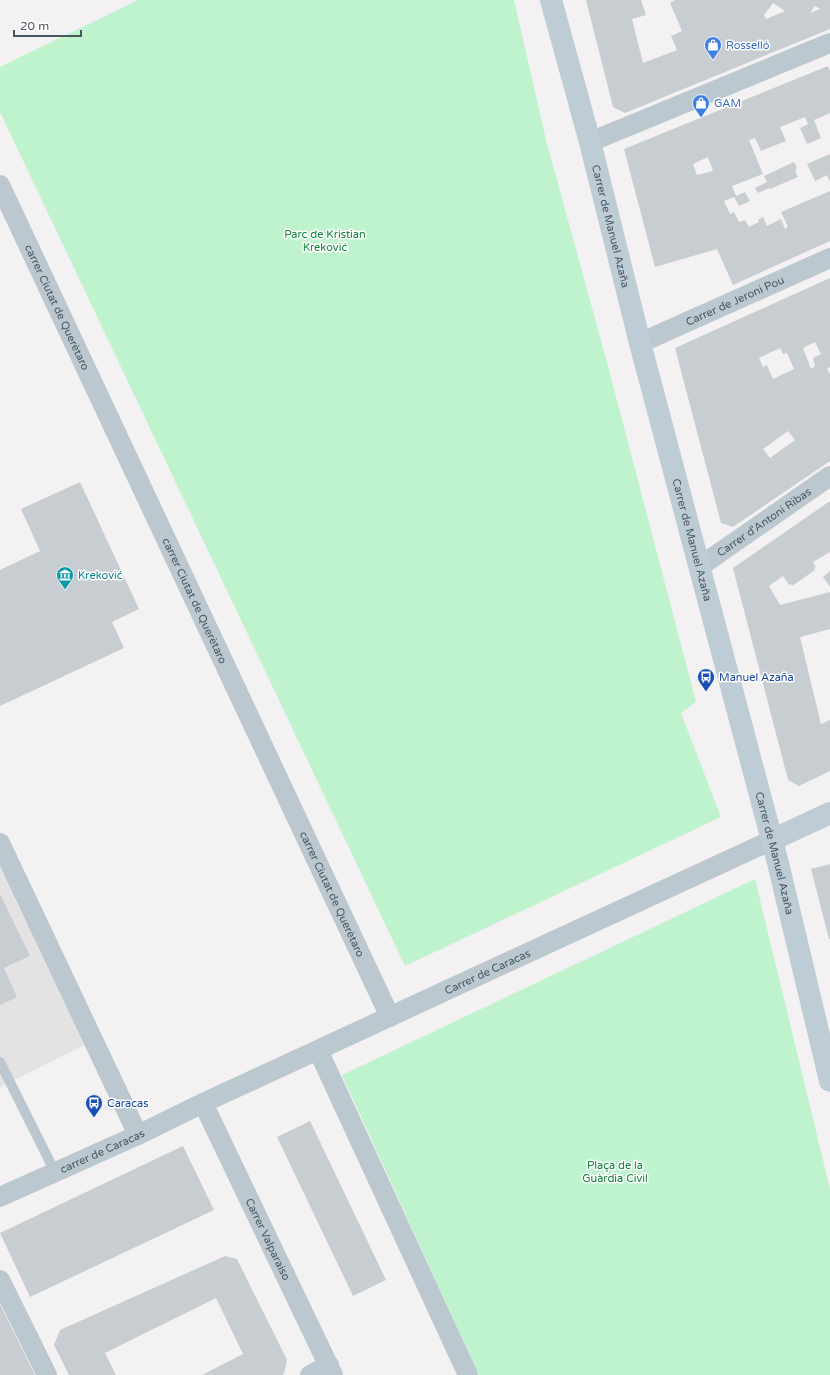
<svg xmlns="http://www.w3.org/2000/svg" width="830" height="1375" font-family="'Varela Round',sans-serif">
<rect width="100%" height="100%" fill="#f4f1f2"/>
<path fill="#e5e2e4" d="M0,868L85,1045L0,1087Z"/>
<path fill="#bef3cd" d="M138,0H514L546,140L608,366L696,702L681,713L721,817L405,966L0,112V67Z
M755,879L830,1189V1375H479L342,1075Z"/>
<path fill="#c8cdd1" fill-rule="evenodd" d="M586,0H641L646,15L632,19L643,63L677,50L671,36L682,31L670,3L675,0H830V29L625,113L613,107ZM773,3L785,11L766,19L764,15ZM815,6L820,9L810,13Z
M828,66L830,71V113L814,120L821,138L807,144L800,128L808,124L805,117L780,127L786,141L761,151L755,138L749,140L763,174L732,186L736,196L745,192L750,201L739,206L734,197L724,201L730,214L734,212L739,222L745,220L749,227L759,222L758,220L763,217L767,226L781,219L785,229L788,227L781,212L830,191V241L733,285L717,249L655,267L624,149ZM708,157L713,171L697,175L693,164Z
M830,154V182L827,175L815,181L807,164Z
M794,162L797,168L795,170L798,177L770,189L769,188L758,193L755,188L767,182L764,176Z
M830,278V367L827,369L830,374V461L733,527L721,523L675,348ZM815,342L821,354L813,358L815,366L811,369L803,348ZM780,348L783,354L787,353L794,369L773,379L767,365L763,367L759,358ZM788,431L795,440L770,458L763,449Z
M80,482L139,609L112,622L124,648L0,706V570L40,551L21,509Z
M830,501V552L813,562L816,567L814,568L815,570L792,586L791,584L789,585L783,576L769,586L780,605L830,592V629L800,637L821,724L830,720V771L799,786L788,780L733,568Z
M830,571V587L823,577Z
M830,864V939H829L811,869Z
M0,894L30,956L4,968L17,997L0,1005Z
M310,1121L386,1280L353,1296L277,1137Z
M183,1146L214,1210L30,1297L0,1233Z
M225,1256L237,1259L287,1360L284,1374L282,1375H202L243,1354L216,1298L105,1353L116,1375H69L54,1345L60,1330Z
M0,1304L35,1375H0Z"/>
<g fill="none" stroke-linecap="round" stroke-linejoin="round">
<path stroke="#bcc8cf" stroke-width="10" d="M0,1062L55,1172"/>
<g stroke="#bcc8cf" stroke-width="20">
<path d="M590,142L830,43"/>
<path id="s1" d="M0,185L390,1017"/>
<path id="s2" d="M640,343L830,258"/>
<path id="s3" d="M699,567L830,476"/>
<path d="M0,843L138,1135"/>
<path d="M318,1050L468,1375"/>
<path id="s4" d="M203,1103L333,1375"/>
<path id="s5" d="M0,1197L138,1135L203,1103L772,840"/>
<path d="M0,1280L47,1375"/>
<path d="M310,1375L329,1365"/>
</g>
<g stroke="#beccd6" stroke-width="22">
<path id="s6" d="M551,0L590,142L640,343L778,863L830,1081"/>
<path d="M772,840L830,813"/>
</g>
</g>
<defs>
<g id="shop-pin" transform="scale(0.9)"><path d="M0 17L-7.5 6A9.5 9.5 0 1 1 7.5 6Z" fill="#3f7fe0" stroke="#fff"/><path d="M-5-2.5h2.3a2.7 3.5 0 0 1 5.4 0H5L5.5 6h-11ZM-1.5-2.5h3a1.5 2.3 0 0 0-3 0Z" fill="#fff"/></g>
<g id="museum-pin" transform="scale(0.9)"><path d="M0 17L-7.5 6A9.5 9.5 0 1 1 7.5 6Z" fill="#0f9aa8" stroke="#fff"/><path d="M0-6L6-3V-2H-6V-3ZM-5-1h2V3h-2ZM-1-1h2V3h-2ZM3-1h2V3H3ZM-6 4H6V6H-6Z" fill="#fff"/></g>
<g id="bus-pin" transform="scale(0.9)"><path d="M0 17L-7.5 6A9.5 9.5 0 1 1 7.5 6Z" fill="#1a4fb4" stroke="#fff"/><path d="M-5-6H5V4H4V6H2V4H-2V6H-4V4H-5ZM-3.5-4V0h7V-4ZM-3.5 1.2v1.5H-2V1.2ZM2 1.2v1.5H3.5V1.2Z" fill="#fff"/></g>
</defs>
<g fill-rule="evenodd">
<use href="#shop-pin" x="713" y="45"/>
<use href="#shop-pin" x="701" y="103"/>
<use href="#museum-pin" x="65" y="575"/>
<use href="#bus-pin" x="706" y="677"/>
<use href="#bus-pin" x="94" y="1103"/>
</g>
<g text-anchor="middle" stroke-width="3" stroke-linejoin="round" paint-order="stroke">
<g font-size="11" fill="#366cbe" stroke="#fff" text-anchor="start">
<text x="726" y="49">Rosselló</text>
<text x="714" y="107">GAM</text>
</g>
<g font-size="11" fill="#485760" stroke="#fff">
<text dy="4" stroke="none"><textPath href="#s6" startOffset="234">Carrer de Manuel Azaña</textPath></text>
<text dy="4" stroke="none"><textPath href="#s2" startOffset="104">Carrer de Jeroni Pou</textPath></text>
<text dy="4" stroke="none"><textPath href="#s1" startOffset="135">carrer Ciutat de Querètaro</textPath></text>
<text dy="4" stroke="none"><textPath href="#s3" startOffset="79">Carrer d'Antoni Ribas</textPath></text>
<text dy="4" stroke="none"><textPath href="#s6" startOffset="558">Carrer de Manuel Azaña</textPath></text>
<text dy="4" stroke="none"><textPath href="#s1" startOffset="459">carrer Ciutat de Querètaro</textPath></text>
<text dy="4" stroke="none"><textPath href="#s6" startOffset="882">Carrer de Manuel Azaña</textPath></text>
<text dy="4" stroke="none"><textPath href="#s1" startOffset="783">carrer Ciutat de Querètaro</textPath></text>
<text dy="4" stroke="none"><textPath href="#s5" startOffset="537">Carrer de Caracas</textPath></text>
<text dy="4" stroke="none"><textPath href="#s5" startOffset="112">carrer de Caracas</textPath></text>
<text dy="4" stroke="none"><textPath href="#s4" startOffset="151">Carrer Valparaiso</textPath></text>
</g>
<g font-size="11" fill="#11833e" stroke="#fff">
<text x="325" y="238">Parc de Kristian<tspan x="325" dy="13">Kreković</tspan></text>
<text x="615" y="1169">Plaça de la<tspan x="615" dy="13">Guàrdia Civil</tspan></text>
</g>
<g font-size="11" fill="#0d838f" stroke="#fff" text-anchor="start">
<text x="78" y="579">Kreković</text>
</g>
<g font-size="11" fill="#164399" stroke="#fff" text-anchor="start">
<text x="719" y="681">Manuel Azaña</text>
<text x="107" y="1107">Caracas</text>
</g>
</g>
<path d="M14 30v6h67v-6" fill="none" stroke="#485760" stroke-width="2"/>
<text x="20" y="30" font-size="12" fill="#485760" stroke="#ffffff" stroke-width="3" paint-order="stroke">20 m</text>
</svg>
